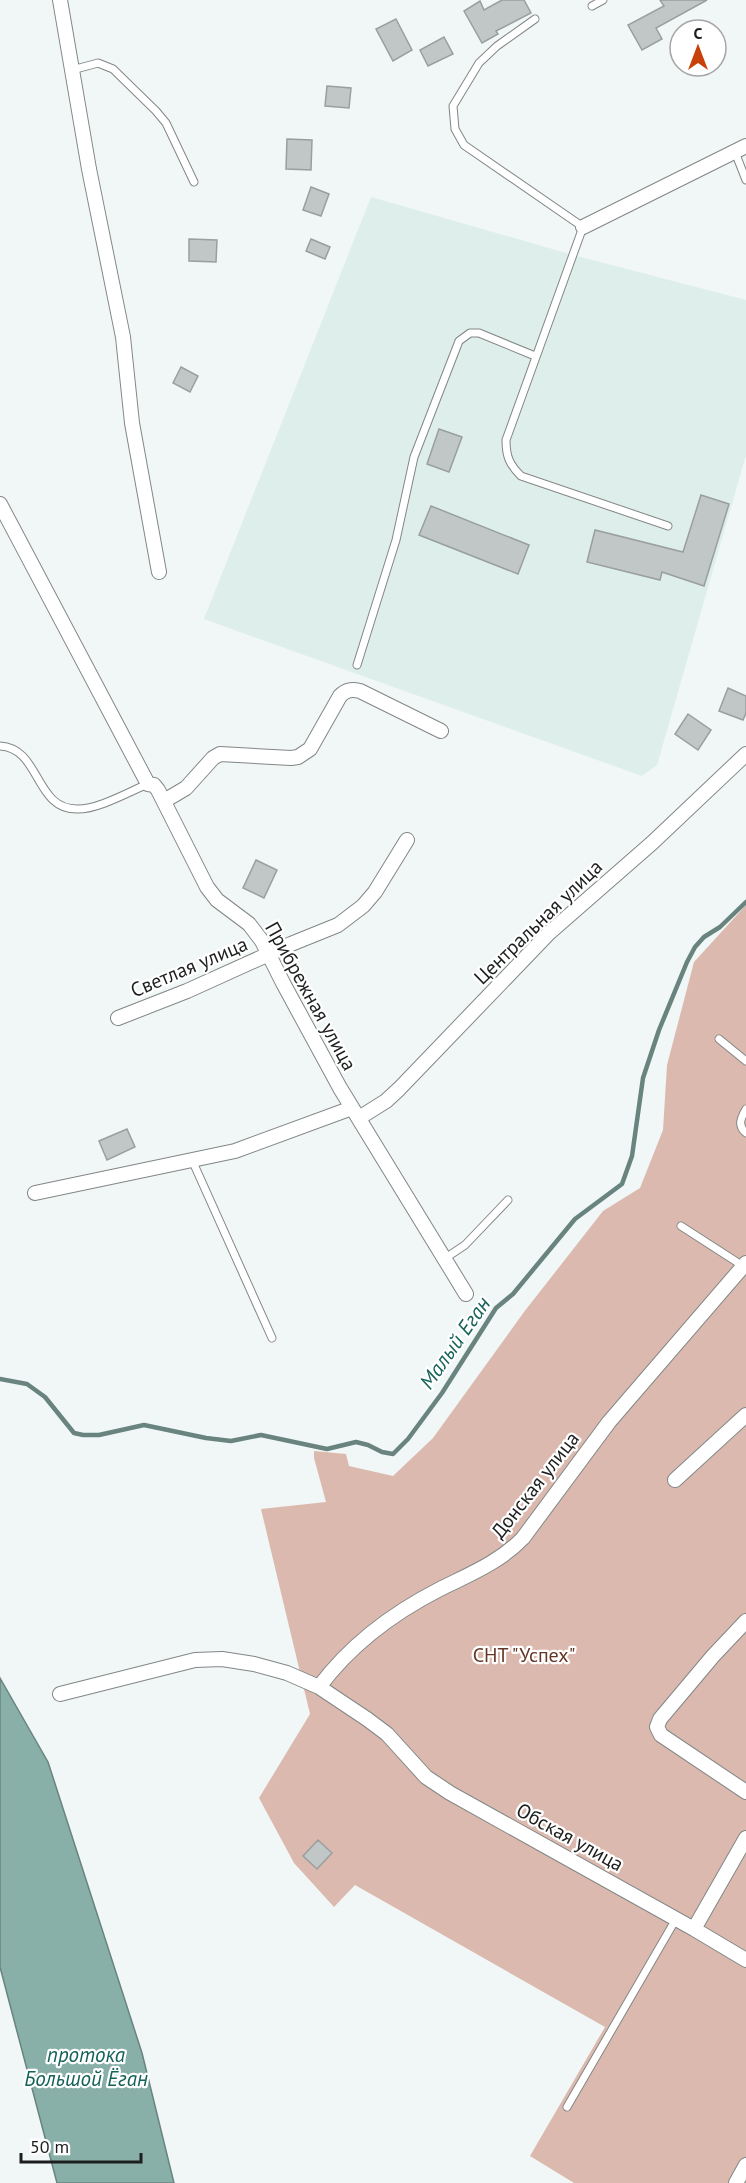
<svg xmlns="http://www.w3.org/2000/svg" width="746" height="2183" font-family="'PT Sans',sans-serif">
<rect width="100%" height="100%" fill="#f0f7f6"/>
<path fill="#deeeeb" d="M371,197L573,255L746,300V455L657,765L642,776L204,619Z"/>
<path fill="#dcb9ae" d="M746,905V2183H574L530,2156L605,2027L355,1885L334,1907L294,1863L259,1798L310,1714L261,1509L326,1502L314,1458V1451L346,1454L349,1466L393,1476L433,1438L524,1312L603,1211L640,1188L663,1130L667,1065L694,962Z"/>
<path fill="#89b0a8" stroke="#69847f" stroke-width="1.5" d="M0,1678L48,1762L142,2053L174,2183H57L0,1967Z"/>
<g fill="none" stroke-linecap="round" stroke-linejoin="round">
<path stroke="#69847f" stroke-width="4.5" d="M0,1379L27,1384L45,1397L74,1433L83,1435H99L144,1425L206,1438L231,1441L261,1435L327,1449L356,1442L368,1445L382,1452L393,1454L408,1439L442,1393L496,1308L513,1294L575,1219L622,1184L632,1156L643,1078L659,1030L687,962L695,947L704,937L720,927L746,902"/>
</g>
<path fill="#c1c7c6" stroke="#999f9e" stroke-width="1.5" d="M502,0H524L531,13L496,31L498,34L482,43L464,11L480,1L484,10Z
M660,0H707L656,28L662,39L642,50L628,25L664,6Z
M396,19L412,50L393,61L376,29Z
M444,37L453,54L428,66L420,50Z
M327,86L351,88L349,108L325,106Z
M287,139L312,140L311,170L286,169Z
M311,187L329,194L321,216L303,210Z
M189,239L217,240L216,262L189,261Z
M311,239L330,247L325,259L306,251Z
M181,367L198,376L190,392L173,383Z
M439,429L462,437L449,472L427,464Z
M701,495L729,504L704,586L662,572L660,580L587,562L595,530L683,552Z
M431,506L529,545L518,574L419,535Z
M728,688L746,696V713L743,720L719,711Z
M688,714L711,730L698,750L675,734Z
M256,860L277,870L264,898L243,888Z
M127,1129L135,1147L107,1160L99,1141Z
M318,1840L332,1853L317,1869L303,1856Z"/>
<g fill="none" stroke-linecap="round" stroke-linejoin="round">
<g stroke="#828786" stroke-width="9">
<path id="service" d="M592,6L603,0
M535,19L497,46L479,63L453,106L455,129L464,145L583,227L506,440C506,456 509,464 521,476L668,526
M72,70L98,63L113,69L156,111L166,123L194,182
M735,152L746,180
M357,665L396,540L414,457L459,341L470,333H479L535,356
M0,746C41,748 34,810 78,809C99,809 128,792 148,784
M719,1039L746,1061
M746,1109C741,1118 737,1125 746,1133
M192,1160L272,1338
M681,1226L743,1266
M444,1259L465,1245L508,1200
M567,2107L676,1919"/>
</g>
<g stroke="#828786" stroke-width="16">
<path id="minor" d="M60,0L89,169L123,337L132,423L159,572
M583,227L746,146
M0,504L148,784L154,785L158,790L207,887L217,900L249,924L262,941L283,983L340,1088L466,1294
M164,801L186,788L213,758L220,754L291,758L298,757L310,749L340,696C346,690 351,689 360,691L441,731
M118,1018L187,991L291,944L338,925L363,906L375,892L407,840
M359,1118L386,1101L399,1089L549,933L652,843L746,754
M35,1193L235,1151L352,1108
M675,1480L746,1415
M746,1621L713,1656L660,1719L657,1727L661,1735L746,1792
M319,1687C351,1644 393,1613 440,1589C470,1574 500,1562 523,1538L609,1422L746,1263
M60,1694L195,1660L222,1659L254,1664L287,1673L319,1687L367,1719L387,1734L426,1777L450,1793L694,1929L746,1960
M694,1929L746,1838
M736,2183L746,2165"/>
</g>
<use href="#service" stroke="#fff" stroke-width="7"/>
<use href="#minor" stroke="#fff" stroke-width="14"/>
</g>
<g text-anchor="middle" stroke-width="4.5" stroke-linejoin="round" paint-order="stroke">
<g font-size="20" fill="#1d1f1e" stroke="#fff">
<text transform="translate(538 922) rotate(-44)" y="7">Центральная улица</text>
<text transform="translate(189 967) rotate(-23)" y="7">Светлая улица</text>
<text transform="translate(311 996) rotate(61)" y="7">Прибрежная улица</text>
<text transform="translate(535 1485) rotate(-52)" y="7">Донская улица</text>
<text transform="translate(570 1837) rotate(29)" y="7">Обская улица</text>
</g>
<g font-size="20" fill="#653526" stroke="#fff">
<text x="524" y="1662">СНТ "Успех"</text>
</g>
<g font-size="21" font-style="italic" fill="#156258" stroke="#fff">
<text transform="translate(455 1343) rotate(-55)" y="7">Малый Еган</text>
<text x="86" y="2062">протока<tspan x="86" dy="24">Большой Ёган</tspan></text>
</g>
</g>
<g transform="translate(698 48)"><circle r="28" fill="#ffffff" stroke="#a5a5a5" stroke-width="1.5"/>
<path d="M0-4.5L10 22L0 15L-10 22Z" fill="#c8410a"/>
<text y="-9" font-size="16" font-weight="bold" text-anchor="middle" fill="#1d1f1e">С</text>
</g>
<path d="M21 2153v9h120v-9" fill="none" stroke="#1d1f1e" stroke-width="3"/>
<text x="30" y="2153" font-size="18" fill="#1d1f1e" stroke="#ffffff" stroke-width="4.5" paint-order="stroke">50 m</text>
</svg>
